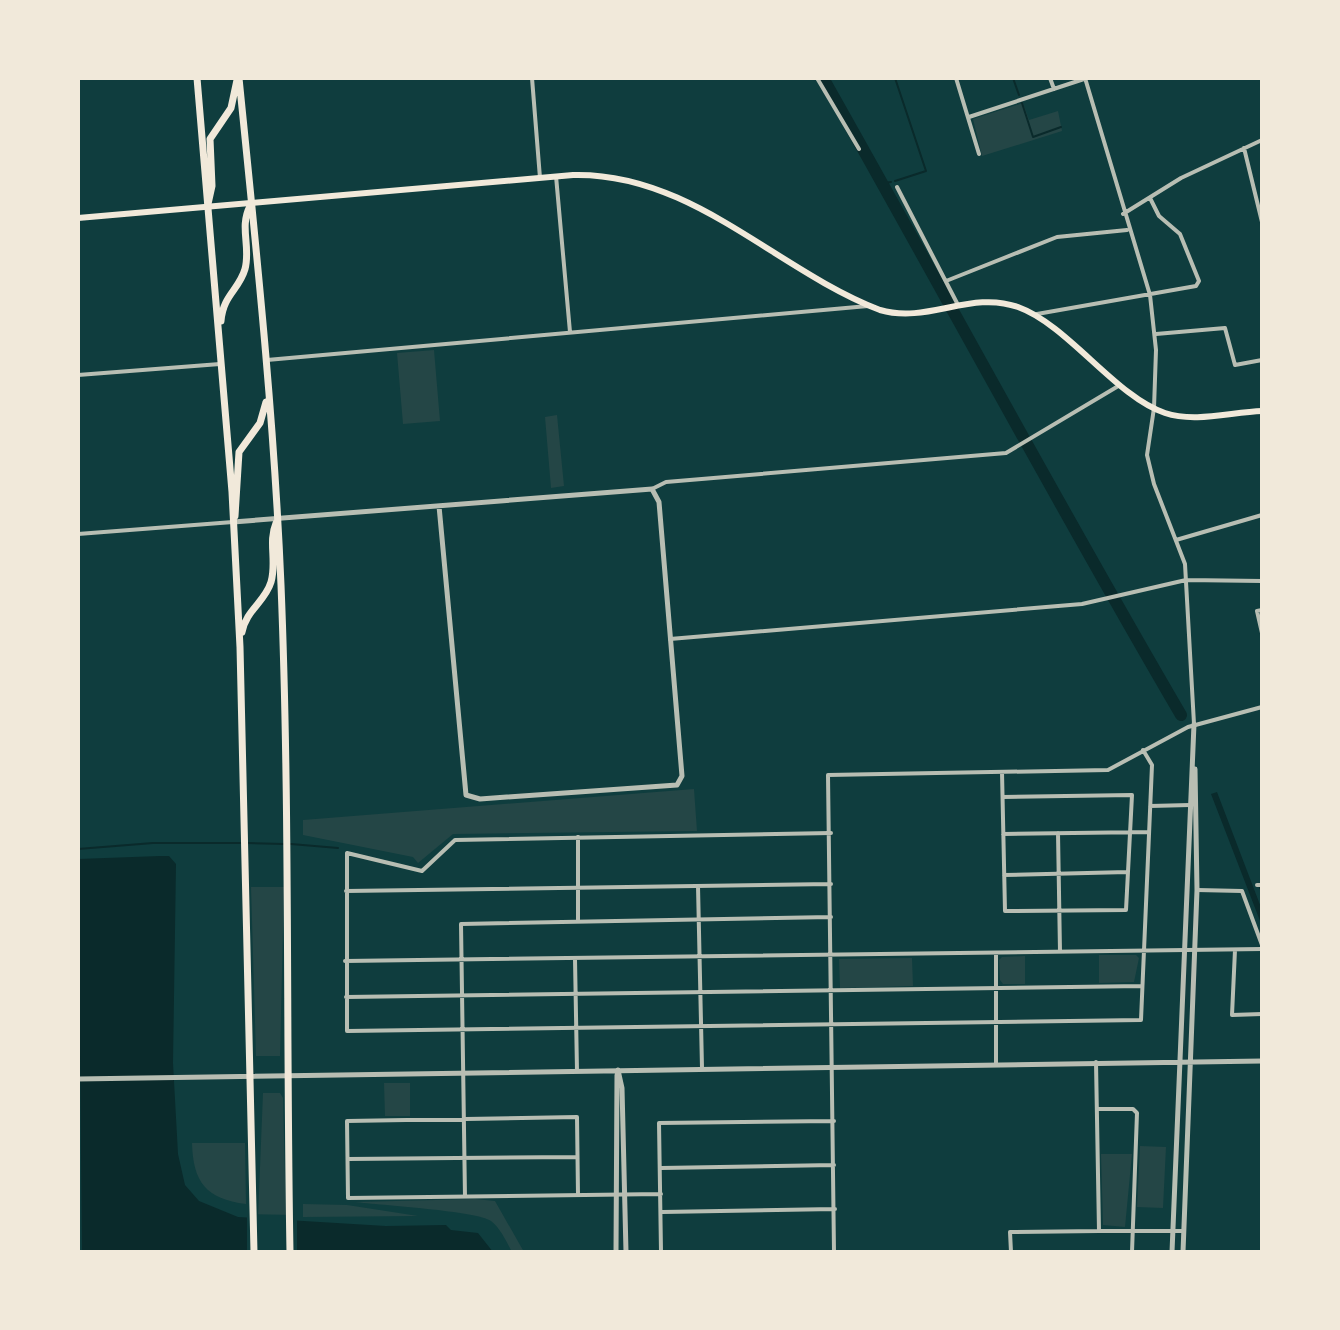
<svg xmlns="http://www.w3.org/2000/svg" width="1340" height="1330" font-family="Quicksand,sans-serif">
<rect width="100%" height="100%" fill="#0f3d3e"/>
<path fill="#244646" d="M1023,103L1029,120L1058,111L1062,131L982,156L973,119Z
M434,350L440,421L403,424L397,353Z
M557,415L564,486L551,488L545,417Z
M694,789L697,831L453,834L418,863L413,857L303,835V820Z
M251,887H284L280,1056H256Z
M1099,955H1136L1139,958L1134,982L1099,983Z
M1025,956V984H1003L1000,980L999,960L1002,957Z
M912,958L913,986L840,988L839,959Z
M384,1083H410V1116H385Z
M263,1093H280L283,1098L286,1217H258Z
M192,1143H245L246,1204C206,1199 193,1182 192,1143Z
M1140,1146L1166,1147L1163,1208L1137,1207Z
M1101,1154H1132L1125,1227L1103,1225Z
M475,1199L495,1201L524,1252H512C506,1241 501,1229 491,1221C478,1211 379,1205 355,1202Z
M303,1204L347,1205L418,1216L303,1217Z"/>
<path fill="#0a2a2b" d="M1217,792L1262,910V926L1211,794Z
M160,856H169L176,864L173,1063L178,1154L185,1185L199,1201L238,1217L386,1226L446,1225L451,1230L478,1233L493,1252H82L78,859Z"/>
<path fill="#0f3d3e" d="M247,1214L297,1215V1252H247Z"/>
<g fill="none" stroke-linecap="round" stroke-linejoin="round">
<path stroke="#0a2a2b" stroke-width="2" d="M895,78L926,171L895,181
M1013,78L1019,95
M1022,103L1033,137L1061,127
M885,183L891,182
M247,843L284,844
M291,844L338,848
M78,849L153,843H240
M1260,888H1262"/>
<path stroke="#0a2a2b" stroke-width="12" d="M823,78C943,290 1058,505 1181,715"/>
<path stroke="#b8beb3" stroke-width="4" d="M532,78L540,178
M817,78L859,149
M956,78L979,154
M1050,78L1054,89
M1085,78L1150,295L1156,350L1154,408L1147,455L1154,484L1185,564L1194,724
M969,117L1084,79
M1244,148L1262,222
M556,176L570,332
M897,187L958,305
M1123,214L1181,178L1262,140
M946,281L1057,237L1127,230
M1037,314L1196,286L1199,281L1180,234L1159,216L1150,198
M1156,334L1225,328L1235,365L1262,360
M267,360L868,306
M78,375L220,364
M652,489L666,482L1006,453L1120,385
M78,534L233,522
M1176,540L1262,515
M1262,610L1257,611L1262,633
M670,639L1082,604L1186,580L1262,581
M1002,772L1005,911L1126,910L1132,795L1003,797
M1150,806L1190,805
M831,833L455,840L422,871L347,853V1031L1141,1020L1152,765L1143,750
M1058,833L1060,952
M1003,834L1149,832
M578,837V922
M1004,875L1128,872
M1257,885H1262
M698,886L702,1068
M1197,890L1242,891L1262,945
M346,891L831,884
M1235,950L1232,1015L1262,1014
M575,959L577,1071
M345,961L1262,949
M346,997L1142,986
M996,1064V953
M1097,1109H1133L1137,1113L1132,1252
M348,1159L577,1157
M661,1168L834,1165
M578,1195L577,1117L347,1121L348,1198L661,1194
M465,1197L461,924L831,917
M662,1212L835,1209
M1099,1231H1184
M661,1252L659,1123L834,1121
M834,1252L828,775L1108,770L1188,727L1262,707
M1011,1252L1010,1232L1099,1231L1096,1062"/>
<path stroke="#b8beb3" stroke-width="5" d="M233,522L652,489L659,502L682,776L677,785L480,799L466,795L439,506
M618,1070L622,1088L626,1252
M78,1079L1262,1061
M616,1252L617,1075
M1172,1252L1194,724
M1183,1252L1197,890L1195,769"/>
<path stroke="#f1e9da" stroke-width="6" d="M78,218L573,175C691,172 776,270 880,310C928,324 971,290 1018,307C1068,325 1116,397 1165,413C1195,423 1231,412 1262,411"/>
<path stroke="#f1e9da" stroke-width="7" d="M197,78L232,492L240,647L254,1252
M239,78C256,247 274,416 281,585C290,808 286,1030 290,1252
M208,204L212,186L210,139L231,108L237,80
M221,321C223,295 239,290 245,269C251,247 239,227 250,206
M235,516L239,452L260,423L266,402
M242,632C246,610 265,602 271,582C277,562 268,542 276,523"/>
</g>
<rect width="1340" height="1330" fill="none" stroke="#f1e9da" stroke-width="160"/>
</svg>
